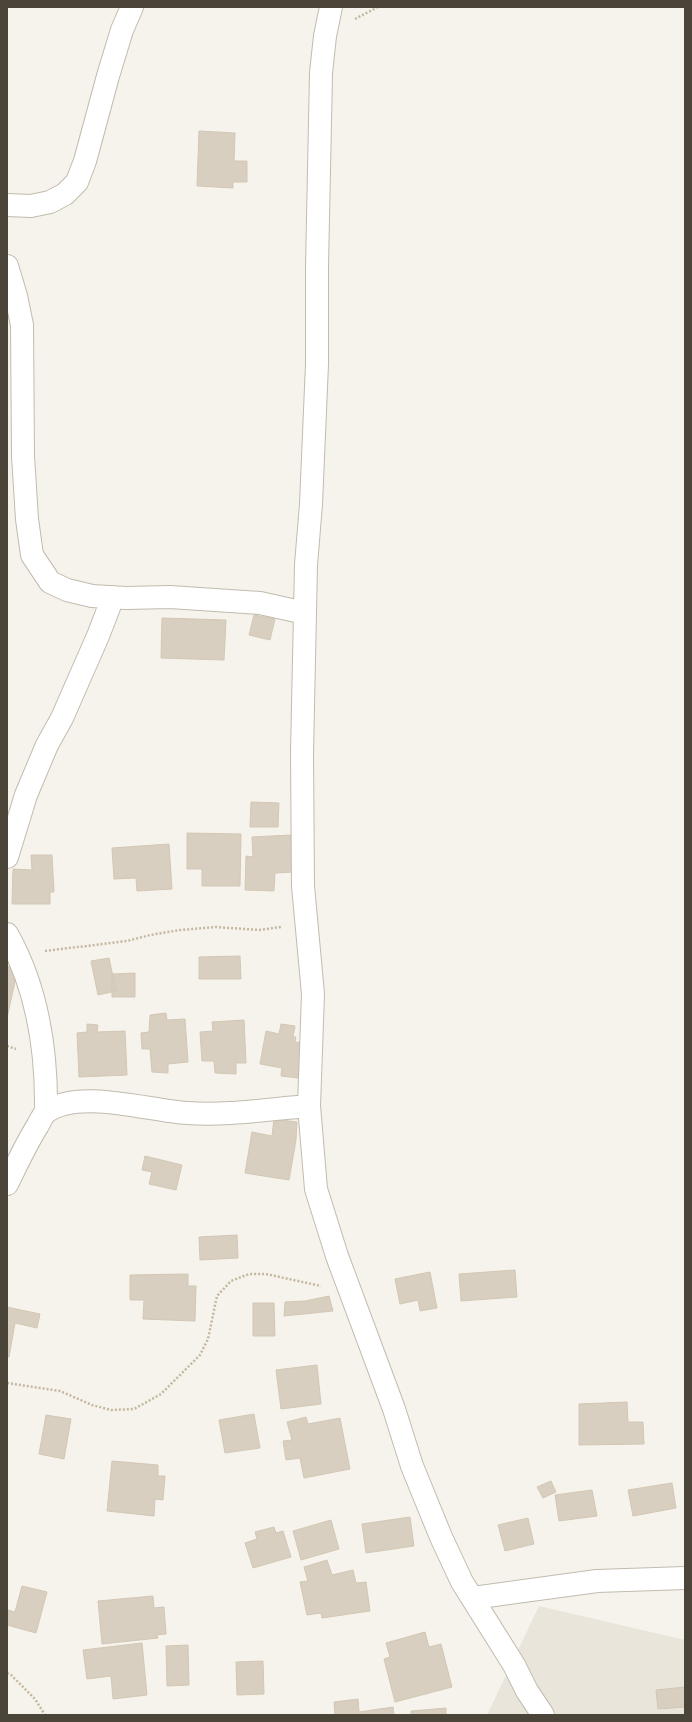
<svg xmlns="http://www.w3.org/2000/svg" width="692" height="1722" font-family="'PT Sans Narrow',sans-serif">
<rect width="100%" height="100%" fill="#f6f3ec"/>
<path fill="#eae5da" d="M539,1606L685,1640V1715H487Z"/>
<path fill="#d8cfc1" stroke="#d3c7b4" d="M199,131L235,133L234,161H247V182H233V188L197,186Z
M254,615L275,619L270,640L249,635Z
M162,618L226,620L224,660L161,658Z
M251,802L279,803L278,827H250Z
M187,833L241,834L240,886H202V869H187Z
M291,835L293,872L275,873L274,891L245,890L246,856L253,857L252,837Z
M169,844L172,889L137,891L136,878L114,879L112,848Z
M31,855H52L54,892H50V904H12L13,869L32,870Z
M240,956L241,979H199V957Z
M109,958L116,991L98,995L91,961Z
M7,966L18,968L7,1018Z
M135,973V997H112V974Z
M166,1013L167,1020L185,1019L188,1062L168,1064V1073L152,1072L150,1049H142L141,1033L149,1032L150,1015Z
M244,1020L246,1063H236V1074L215,1073L214,1061H202L200,1032L213,1031L212,1022Z
M87,1024L98,1025L97,1032L125,1031L127,1075L79,1077L77,1033L87,1032Z
M281,1024L295,1026L293,1037H296L295,1042L303,1043L298,1078L281,1076L282,1068L260,1064L266,1031L279,1034Z
M274,1119L297,1122L296,1140L289,1180L245,1173L252,1132L272,1136Z
M145,1156L182,1165L176,1190L149,1184L152,1172L142,1170Z
M237,1235L238,1258L200,1260L199,1237Z
M515,1270L517,1297L461,1301L459,1274Z
M430,1272L437,1308L420,1311L418,1300L400,1304L395,1279Z
M188,1274V1286H196L195,1321L143,1319L144,1300H130V1275Z
M329,1296L333,1311L284,1316L285,1302L305,1301Z
M253,1303H274L275,1336H253Z
M7,1307L40,1314L37,1328L15,1323L9,1357H7Z
M317,1365L321,1404L281,1409L276,1370Z
M627,1402L628,1422H643L644,1444L579,1445V1404Z
M254,1414L260,1448L225,1453L219,1420Z
M46,1415L71,1419L64,1459L39,1454Z
M306,1417L308,1424L340,1418L350,1469L304,1478L300,1458L286,1460L283,1441L292,1440L287,1422Z
M112,1461L158,1465V1476H165L163,1500L155,1499L154,1516L107,1511Z
M551,1481L556,1492L543,1498L537,1487Z
M672,1483L676,1508L633,1516L628,1490Z
M592,1490L597,1516L559,1521L555,1495Z
M410,1517L414,1546L366,1553L362,1524Z
M528,1518L534,1544L505,1551L498,1525Z
M331,1520L339,1549L301,1560L293,1531Z
M274,1527L276,1533L283,1531L291,1557L253,1568L245,1543L257,1539L255,1532Z
M327,1560L332,1575L353,1570L356,1583L366,1582L370,1611L322,1618L321,1613L307,1615L300,1582L308,1581L304,1567Z
M22,1586L47,1592L36,1633L7,1625L8,1610L15,1612Z
M153,1596L154,1608L164,1607L166,1634L157,1635L158,1638L102,1644L98,1601Z
M425,1632L429,1647L441,1644L452,1687L395,1702L384,1659L390,1657L386,1643Z
M142,1643L147,1695L113,1699L111,1676L87,1679L83,1650Z
M188,1645L189,1685L167,1686L166,1646Z
M263,1661L264,1694L237,1695L236,1662Z
M685,1687V1707L658,1709L656,1690Z
M358,1699L359,1712L393,1707L394,1715H335L334,1702Z
M446,1708V1715H411V1711Z"/>
<g fill="none" stroke-linecap="round" stroke-linejoin="round">
<g stroke="#c2bbae" stroke-width="24">
<path id="minor" d="M331,7L325,36L321,73L317,267V364L311,504L306,565L302,753L303,886L313,994L309,1106L316,1189L337,1256L394,1409L412,1466L441,1537L462,1582L514,1665L527,1691L543,1715
M7,205L31,206L50,202L65,194L77,182L85,161L108,76L122,30L132,7
M7,266L16,296L22,325L23,456L27,519L32,555L50,582L67,590L92,596L126,598L170,597L260,603L305,613
M7,857L26,795L47,745L62,718L98,636L113,597
M7,934C38,989 47,1050 46,1112
M7,1184C17,1164 26,1144 38,1125C40,1121 43,1115 46,1112C79,1088 149,1111 187,1113C227,1116 269,1109 309,1106
M473,1598L597,1581L685,1578"/>
</g>
<path stroke="#c4b79f" stroke-width="2.5" stroke-dasharray="2 2" stroke-linecap="butt" d="M355,19L378,7
M45,951L127,941L150,935L180,930L216,927L259,930L281,927
M7,1046L16,1049
M7,1383L60,1391L92,1405L111,1410L134,1409L161,1394L200,1355L208,1339L217,1296L231,1281L249,1274H266L321,1286
M7,1673L11,1675L35,1699L45,1715"/>
<use href="#minor" stroke="#fff" stroke-width="22"/>
</g>
<rect width="692" height="1722" fill="none" stroke="#4b4439" stroke-width="16"/>
</svg>
